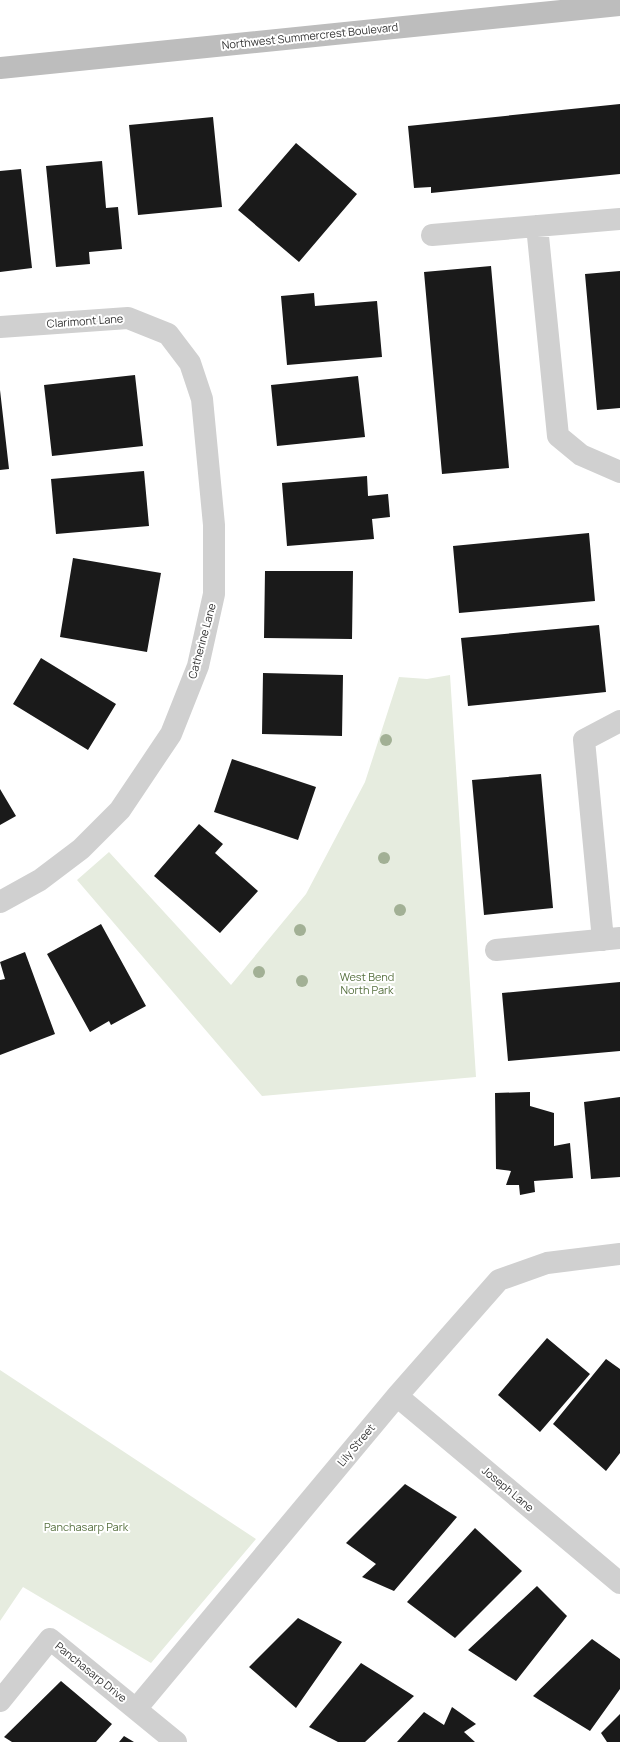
<svg xmlns="http://www.w3.org/2000/svg" width="620" height="1742" font-family="Manrope,sans-serif">
<rect width="100%" height="100%" fill="#fff"/>
<path fill="#e6ecdf" d="M450,675L476,1077L262,1096L77,880L109,852L231,985L306,894L365,782L399,677L427,679Z
M0,1370L256,1539L151,1663L23,1587L0,1621Z"/>
<path fill="#1a1a1a" d="M620,104V174L431,193V187L414,188L408,126Z
M213,117L222,207L138,215L129,125Z
M296,143L357,194L299,262L238,210Z
M102,161L106,208L118,207L122,249L89,252L90,264L56,267L46,166Z
M21,169L32,268L0,272V171Z
M491,266L509,468L442,474L424,272Z
M620,271V408L597,410L585,274Z
M314,293L315,306L377,301L382,357L287,365L281,296Z
M135,375L143,446L52,456L44,385Z
M358,376L365,437L277,446L271,385Z
M0,390L9,469L0,470Z
M144,471L149,526L56,534L51,479Z
M367,476L368,496L388,494L390,517L372,519L374,539L287,546L282,483Z
M589,533L595,601L459,613L453,546Z
M73,558L161,573L147,652L60,637Z
M265,571H353L352,639L264,638Z
M599,625L606,692L468,706L461,638Z
M41,658L116,704L88,750L13,704Z
M263,673L343,675L342,736L262,734Z
M232,759L316,787L298,840L214,812Z
M541,774L553,908L484,915L472,780Z
M0,789L16,816L0,825Z
M199,824L223,844L215,853L258,891L220,933L154,876Z
M101,924L146,1006L111,1025L109,1021L90,1032L47,954Z
M25,952L55,1034L0,1055V980L5,979L0,962Z
M620,982V1051L508,1061L502,993Z
M530,1092V1106L554,1113V1146L570,1143L573,1178L534,1181L535,1192L520,1195L519,1185H506L511,1171L496,1169L495,1093Z
M620,1097V1177L591,1179L584,1102Z
M547,1338L590,1374L540,1432L498,1395Z
M606,1359L620,1369V1453L606,1471L553,1424Z
M405,1484L457,1517L394,1591L362,1577L376,1564L346,1543Z
M475,1528L522,1571L455,1638L407,1602Z
M537,1586L567,1616L516,1681L468,1650Z
M298,1618L342,1642L296,1708L249,1667Z
M592,1639L620,1659V1689L590,1731L533,1696Z
M361,1663L414,1696L365,1742H338L309,1727Z
M61,1681L112,1724L96,1742H12L4,1737Z
M452,1707L476,1724L464,1732L475,1742H397L424,1712L444,1725Z
M620,1714V1742H607L601,1733Z
M124,1736L134,1742H119Z"/>
<g fill="none" stroke-linecap="round" stroke-linejoin="round">
<path stroke="#d0d0d0" stroke-width="22" d="M537,226L558,436L581,455L620,472
M432,235L620,219
M0,327L128,318L168,334L190,363L202,399L214,525V594L198,666L171,734L120,810L81,849L40,880L0,902
M603,940L584,740L620,721
M496,950L620,938
M397,1396L620,1583
M0,1701L50,1639L176,1742
M136,1709L397,1396L499,1280L547,1263L620,1254"/>
<path stroke="#bdbdbd" stroke-width="22" d="M0,68L620,5"/>
</g>
<g fill="#a2b095">
<circle cx="386" cy="740" r="6"/>
<circle cx="384" cy="858" r="6"/>
<circle cx="400" cy="910" r="6"/>
<circle cx="300" cy="930" r="6"/>
<circle cx="259" cy="972" r="6"/>
<circle cx="302" cy="981" r="6"/>
</g>
<g text-anchor="middle" stroke-width="4" stroke-linejoin="round" paint-order="stroke">
<g font-size="11" fill="#333" stroke="#fff">
<text transform="translate(310 36) rotate(-6)" y="4">Northwest Summercrest Boulevard</text>
<text transform="translate(85 321) rotate(-4)" y="4">Clarimont Lane</text>
<text transform="translate(202 641) rotate(-75)" y="4">Catherine Lane</text>
<text transform="translate(356 1445) rotate(-50)" y="4">Lily Street</text>
<text transform="translate(508 1489) rotate(40)" y="4">Joseph Lane</text>
<text transform="translate(91 1672) rotate(39)" y="4">Panchasarp Drive</text>
</g>
<g font-size="11" fill="#56703f" stroke="#fff">
<text x="367" y="981">West Bend<tspan x="367" dy="13">North Park</tspan></text>
<text x="86" y="1531">Panchasarp Park</text>
</g>
</g>
</svg>
